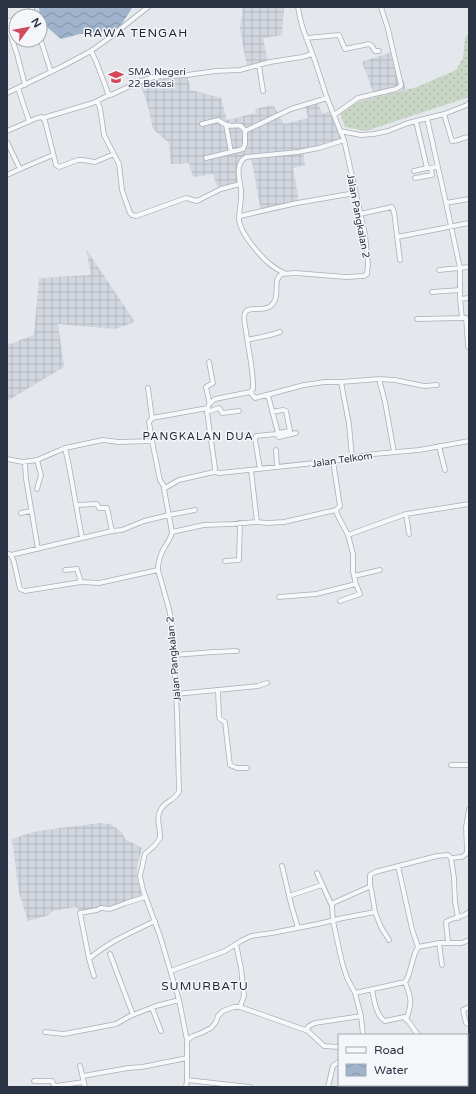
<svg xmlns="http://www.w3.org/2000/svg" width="476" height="1094" font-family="'Varela Round',sans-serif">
<defs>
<pattern id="industrial-grid" width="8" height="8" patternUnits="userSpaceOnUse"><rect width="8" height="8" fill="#d2d6de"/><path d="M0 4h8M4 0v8" fill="none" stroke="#b4b8c0"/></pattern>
<pattern id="grass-dots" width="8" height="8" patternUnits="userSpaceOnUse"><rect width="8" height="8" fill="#c9d6c5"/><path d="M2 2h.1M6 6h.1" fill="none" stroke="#adb8ab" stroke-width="1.8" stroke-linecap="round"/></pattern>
<pattern id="water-waves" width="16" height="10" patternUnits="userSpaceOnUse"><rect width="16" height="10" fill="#9fb4cc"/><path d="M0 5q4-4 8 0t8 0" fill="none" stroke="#8293a7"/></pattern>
</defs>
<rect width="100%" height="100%" fill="#e4e7ec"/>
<path fill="url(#industrial-grid)" d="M243,7H284L282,35L263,38L268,63L247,67L240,29Z
M394,51L406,89L375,97L362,62Z
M187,76L191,90L221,98L227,120L256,113L255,109L273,105L284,124L308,118L305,106L318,102L322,114L330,111L341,139L303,150L305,165L293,168L299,202L261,211L251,157L237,161L239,182L217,187L213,174L193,177L189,163L171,164L169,143L153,129L147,102L140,85L159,77Z
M86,249L135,322L115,329L58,324L64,367L7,401V344H10L34,335L39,278L91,275Z
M99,823L110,824L122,832L125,839L142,848L137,866V877L142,898L115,906L86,911L79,910L76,907L52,911L49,915L28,921L19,893L12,839L33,832L46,830Z"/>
<path fill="url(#grass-dots)" d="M469,33V97L366,131L345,127L340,113L360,101L417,87L456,70L463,58L465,38Z"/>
<path fill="url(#water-waves)" d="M39,7H131L132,8L118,30L80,34L61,39L48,28L40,21Z"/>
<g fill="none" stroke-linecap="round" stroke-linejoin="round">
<g stroke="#a9aeb7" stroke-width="5.5">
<path id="minor" d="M32,7V16
M24,16L31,13
M7,22L16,19
M7,24L17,54L25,85
M40,38L51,72
M306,38L339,35L345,49L369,44L372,46L375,51H379
M91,51L96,61L108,93L111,95L141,81L154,77L187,75L216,71L240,70L270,62L302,57L312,54
M259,65L263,91
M18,88L29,121
M7,93L63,66L91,51L109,38L148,7
M97,101L100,108L104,135L119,164L122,190L130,213L132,215L136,216L186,198L197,201L221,189L240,184
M444,114L452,141C457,142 463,137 469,137
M334,115L358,98L396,89L401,86V85L388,29L381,7
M43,118L93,103L109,95
M427,118L446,203
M416,121L427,168L438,167
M202,124L218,120C221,122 224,124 227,125C236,128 240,121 245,131
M226,125L231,152
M7,131L37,118L42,117L45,121L56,165L59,167L78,160H83L95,162L114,154
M340,131L361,135L374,134L388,131L408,123L444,114L467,105L469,103
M7,142L20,169L7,175
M206,158L243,149L245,144V131L291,109L327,98
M20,169L53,155
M414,171L427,168
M415,178L432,175L431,168
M360,214L392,207L394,212L400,260
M240,216L297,203L355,193
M397,237L469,223
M439,270L469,267
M284,273C280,271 275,268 271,265C261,257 240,233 239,220C239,209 242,199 241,189C239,179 235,163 246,157L298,152L319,148L344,140
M432,292L460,290
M460,299L469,298
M462,318H466L468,346L469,348
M417,319L462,318L460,299V268L446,203L469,199
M247,340L270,335L280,332
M209,362L213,383L206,387L209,401L211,403
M379,379L385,402L394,452
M341,382L349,424L352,458
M148,388L152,418L149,422L152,441L160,480L165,488
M250,392L255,398L304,385L325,382H341L379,379L395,380L424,386L437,385
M268,395L278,433L290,431L286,411L283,410L272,412
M207,412L219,408L220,409L222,413L239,411
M152,418L208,408
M439,446L445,470
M65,448L69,466L82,538
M276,450L277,467
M7,459L23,462L37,460L65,448L103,440L119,442L152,441
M333,461L340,506L336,510L337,514L348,535L406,514L469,504
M25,465L26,479L38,549
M260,469L255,439L256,436L276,434L279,437L296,433
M251,470L257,522
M214,472L220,473L333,461L374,454L419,450L469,441
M37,489L41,475L37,460
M76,505L97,504L99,508H107L112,531
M21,513L31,511
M406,514L409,534
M172,532L204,525L233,524L257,522L267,523L284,522L336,510
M7,553L11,555L14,562L20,589L25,591L81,582
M11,555L112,531L122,530L144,521L169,515L195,510
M225,561L239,560L240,523
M65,570L77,569L81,582L99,583L158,570
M354,576L380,570
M279,597L316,594L356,584L353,572V554L348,535
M340,601L360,594L356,584
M174,655L213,652L237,651
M218,690L219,716L220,719L225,722L230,765L237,768H247
M176,694L258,686L267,683
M451,765H469
M451,858L454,878L455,902L458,918
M282,866L291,904L298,928
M398,866L412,929L418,947
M317,873L332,906
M370,887V875L375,872L437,856L448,855L451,858L462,857L466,854L467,852L466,827L469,809
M289,896L322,885
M375,912L381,927L389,940
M448,942L446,922C453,917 462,918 469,912
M439,943L442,965
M236,944L241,968L244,996L240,1007
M418,947L439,943H462L469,940
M110,954L133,1015
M89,959C108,942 132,932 155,921
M171,971L225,951L241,941L251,936L272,933L318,924L343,918L375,912L371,888L369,887L333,903L332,905L333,921L342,962L347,978L355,993L405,982L408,977L415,953L418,947
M94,976L89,959L80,913L97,910L101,908L110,909L126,903L145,897
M405,982C412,999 412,1004 406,1020
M372,990C374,999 376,1016 385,1021L404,1017L409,1022L418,1035
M355,993L361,1016L363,1035
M469,1007L463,1010L466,1023L469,1024
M152,1008L161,1031
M306,1030L309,1026L315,1023L361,1016
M45,1032L64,1034L116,1024L130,1016L156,1006L179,1000
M187,1040L193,1036L201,1033L211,1028L216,1022L218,1016L223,1011L234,1007H240L263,1015L308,1031L324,1046L339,1047
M80,1066L85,1087
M83,1076L128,1068L142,1067L187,1058
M187,1080L250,1087
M34,1081H52L55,1087
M455,1085V1087
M55,1086L84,1082
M186,1087L187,1080V1040L179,1000L160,936L143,890L140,876L145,854L155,845L160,838C161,829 155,818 161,809C165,801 176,800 179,791L177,713L172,625L169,609L158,570C158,563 160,556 163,550C166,544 171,539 172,532L164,489L165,488L179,480L214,472L215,468L207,412L209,404L215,399L250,392L253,389C254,372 248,349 246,331C245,326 243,318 245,313C248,304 267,315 274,302C280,293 272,280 282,274L296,273L346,277L364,276L367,274L368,264L365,234L344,140L327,98L315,61L303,29L300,18L298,7
M328,1087L333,1066L334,1065L339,1062
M345,1087V1085
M361,1087V1085
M375,1087V1085
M389,1087L390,1085"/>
</g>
<use href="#minor" stroke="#f7f8fa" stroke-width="4"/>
</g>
<defs>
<g id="school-bare" transform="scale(1.2)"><path d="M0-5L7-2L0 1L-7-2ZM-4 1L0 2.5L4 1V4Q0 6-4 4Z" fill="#d1495b" stroke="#f4f6f9" stroke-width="2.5" paint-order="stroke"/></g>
</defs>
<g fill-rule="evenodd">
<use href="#school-bare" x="116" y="77"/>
</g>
<g text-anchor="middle" stroke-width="3" stroke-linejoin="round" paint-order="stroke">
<g font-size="10" fill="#2b3445" stroke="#f4f6f9" text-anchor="start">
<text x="128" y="75">SMA Negeri<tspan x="128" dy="12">22 Bekasi</tspan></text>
</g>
<g font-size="10" fill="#2b3445" stroke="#f4f6f9">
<text transform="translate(359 216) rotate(79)" y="4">Jalan Pangkalan 2</text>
<text transform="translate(342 459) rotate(-8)" y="4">Jalan Telkom</text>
<text transform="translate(173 659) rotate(-95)" y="4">Jalan Pangkalan 2</text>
</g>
<g font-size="11" letter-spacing="1" fill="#1d2536" stroke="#f4f6f9">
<text x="198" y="440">PANGKALAN DUA</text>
</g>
<g font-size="12" letter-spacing="1" fill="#1d2536" stroke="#f4f6f9">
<text x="136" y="37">RAWA TENGAH</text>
<text x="205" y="990">SUMURBATU</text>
</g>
</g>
<rect width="476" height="1094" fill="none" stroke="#2b3445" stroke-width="16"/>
<rect x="338" y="1034" width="130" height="52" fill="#f4f6f9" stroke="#a4a8b1"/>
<rect x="346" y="1047" width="20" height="6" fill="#f7f8fa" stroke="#a4a8b1"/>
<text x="374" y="1054" font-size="12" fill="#2b3445">Road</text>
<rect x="346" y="1064" width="20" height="12" fill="url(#water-waves)" stroke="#a4a8b1"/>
<text x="374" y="1074" font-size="12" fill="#2b3445">Water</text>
<g transform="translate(28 28) rotate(58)"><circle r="19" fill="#f4f6f9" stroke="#a4a8b1"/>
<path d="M0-3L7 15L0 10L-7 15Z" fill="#d1495b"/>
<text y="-6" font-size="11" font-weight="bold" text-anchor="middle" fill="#2b3445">N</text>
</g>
</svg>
